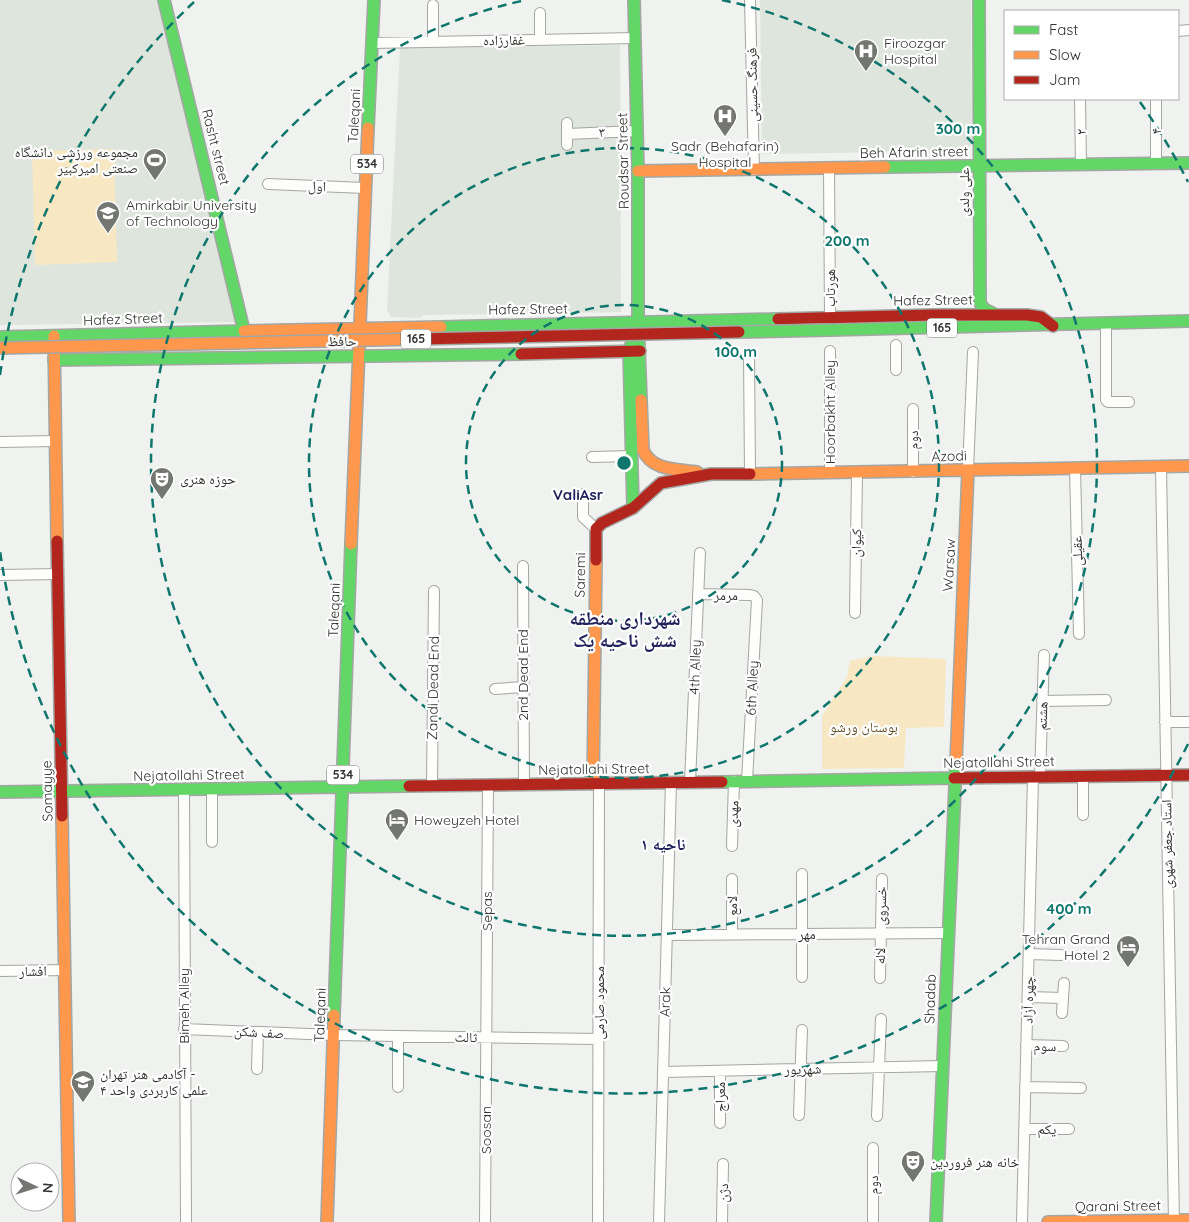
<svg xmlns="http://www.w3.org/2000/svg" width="1189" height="1222" font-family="Quicksand,'Noto Naskh Arabic',sans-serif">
<rect width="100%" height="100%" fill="#eff2ee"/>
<path fill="#dee5dc" d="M0,0H157L236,322L0,325Z
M760,0H971L972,144L963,151L762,154Z
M620,45L621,312L423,315L421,318L391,317L387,310L400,48Z"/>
<path fill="#f7e8c3" d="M114,149L117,262L35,265L32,151Z
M874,656L946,659L944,727L906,728L904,768L822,769V716L847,677L850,661Z"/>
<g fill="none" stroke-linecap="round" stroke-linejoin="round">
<g stroke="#a4a6a3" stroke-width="12">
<path id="street" d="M750,0L754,170
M433,5V42
M540,13V40
M1178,31L1189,30
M372,43L635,38
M1080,99L1081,165
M1156,99V164
M567,134L637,131
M567,145V123
M829,168L830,317
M268,184L365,188
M1106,324V400L1108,402H1129
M896,345V370
M830,351V473
M749,354L750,474
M913,409V472
M0,442L56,441
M592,457L632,456
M1161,467L1174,1222
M1075,468L1079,634
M968,470L973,352
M583,494V517L596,529
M523,566L524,785
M0,575L58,574
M698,594L750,595L754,596L757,600L747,781
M855,613L857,473
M495,689L523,687
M1042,701L1106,700
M1165,722H1189
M1040,777L1044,655
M690,782L700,553
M432,786L434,591
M184,790L186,1222
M1083,815V776
M212,842V789
M732,846L734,781
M732,879V934
M667,935L948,933
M1029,954L1061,955
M0,971L65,970
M802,977V874
M880,978L882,879
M1028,997L1063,998
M1062,1013L1064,983
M184,1029L334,1035L599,1039
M1026,1045L1063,1046
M257,1069L258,1032
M663,1072L942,1066
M398,1087V1036
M1025,1087L1081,1088
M799,1115L802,1030
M877,1116L881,1019
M720,1123V1071
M1024,1129H1069
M485,1222L488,785
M598,1222L599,783
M659,1222L671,782
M722,1222L723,1164
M873,1222V1148
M1022,1222L1033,777"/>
</g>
<g stroke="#a4a6a3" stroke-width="14">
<path id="fast" d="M164,0L246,339
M634,0L638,171V322L641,400
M979,0L980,303L984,309L996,315
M368,128L374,0
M885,167L1189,163
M441,327L778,319
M831,330L1189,321
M0,337L244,331
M632,342L629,351L633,508
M54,360L521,354
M722,782L954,778
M0,792L409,786
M334,1015L351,544
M936,1222L956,763"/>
</g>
<g stroke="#a4a6a3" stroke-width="14">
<path id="slow" d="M638,171L885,167
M244,331L441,327
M54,336L57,541
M641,400L643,450C652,471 677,469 697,472
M750,474L1189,466
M351,544L368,128
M956,763L968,470
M593,784L596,560
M62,816L69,1222
M327,1222L334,1015
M1048,1222L1189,1220"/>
</g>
<g stroke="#a4a6a3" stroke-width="14">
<path id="jam" d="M778,319L933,315H1027L1041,317L1053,326
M521,354L640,351
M57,541L62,816
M596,560V529L602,523L633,508L661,483L711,474H750
M954,778L1189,775
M409,786L722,782"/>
</g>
<use href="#street" stroke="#fdfdfc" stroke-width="10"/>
<use href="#fast" stroke="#63d668" stroke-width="11"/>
<use href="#slow" stroke="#ff974d" stroke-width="11"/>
<use href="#jam" stroke="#b3261e" stroke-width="11"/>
<g stroke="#a4a6a3" stroke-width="14" stroke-linecap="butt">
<path id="fast-bridge" d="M739,332L831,330"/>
</g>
<g stroke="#a4a6a3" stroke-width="14" stroke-linecap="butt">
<path id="slow-bridge" d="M0,348L419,339"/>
</g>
<g stroke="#a4a6a3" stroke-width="14" stroke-linecap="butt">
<path id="jam-bridge" d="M419,339L739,332"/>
</g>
<use href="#fast-bridge" stroke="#63d668" stroke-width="11"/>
<use href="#slow-bridge" stroke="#ff974d" stroke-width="11"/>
<use href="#jam-bridge" stroke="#b3261e" stroke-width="11"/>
</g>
<g fill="none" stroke="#0f766e" stroke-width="2.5" stroke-dasharray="9 6">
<circle cx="624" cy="463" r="158"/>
<circle cx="624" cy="463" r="315"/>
<path d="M722 0A473 473 0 1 1 526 0"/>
<path d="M1188 744A630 630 0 0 1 0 551M0 375A630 630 0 0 1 194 2M1140 102A630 630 0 0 1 1188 182"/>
</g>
<defs>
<g id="hospital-pin" transform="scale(1.25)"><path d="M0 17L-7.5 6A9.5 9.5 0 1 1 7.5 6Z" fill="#747672" stroke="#fefffe"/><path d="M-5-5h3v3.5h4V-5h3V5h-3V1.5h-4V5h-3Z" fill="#fff"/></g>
<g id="stadium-pin" transform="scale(1.25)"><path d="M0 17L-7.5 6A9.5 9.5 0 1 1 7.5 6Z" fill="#747672" stroke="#fefffe"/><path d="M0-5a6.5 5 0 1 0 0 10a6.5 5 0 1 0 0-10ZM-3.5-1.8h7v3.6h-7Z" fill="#fff"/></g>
<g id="university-pin" transform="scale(1.25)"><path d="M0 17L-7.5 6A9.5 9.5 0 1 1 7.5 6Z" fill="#747672" stroke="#fefffe"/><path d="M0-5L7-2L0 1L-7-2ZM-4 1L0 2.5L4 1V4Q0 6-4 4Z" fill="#fff"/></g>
<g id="theatre-pin" transform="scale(1.25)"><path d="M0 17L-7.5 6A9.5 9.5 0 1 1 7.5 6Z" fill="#747672" stroke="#fefffe"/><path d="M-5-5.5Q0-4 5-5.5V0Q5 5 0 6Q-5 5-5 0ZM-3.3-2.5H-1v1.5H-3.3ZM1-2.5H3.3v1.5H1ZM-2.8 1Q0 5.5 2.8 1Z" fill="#fff"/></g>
<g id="hotel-pin" transform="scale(1.25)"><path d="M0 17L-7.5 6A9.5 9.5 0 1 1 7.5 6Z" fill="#747672" stroke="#fefffe"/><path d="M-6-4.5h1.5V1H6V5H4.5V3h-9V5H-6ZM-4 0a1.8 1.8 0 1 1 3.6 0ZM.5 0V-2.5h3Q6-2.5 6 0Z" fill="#fff"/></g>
</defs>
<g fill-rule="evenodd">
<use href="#hospital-pin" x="866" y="51"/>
<use href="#hospital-pin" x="725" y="116"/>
<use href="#stadium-pin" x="155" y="160"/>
<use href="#university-pin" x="108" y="213"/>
<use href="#theatre-pin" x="162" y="479"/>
<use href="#hotel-pin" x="397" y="820"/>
<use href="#hotel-pin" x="1128" y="947"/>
<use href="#university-pin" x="83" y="1082"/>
<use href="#theatre-pin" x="913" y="1162"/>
</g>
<g text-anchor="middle" stroke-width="4.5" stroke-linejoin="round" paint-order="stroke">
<g fill="#fefffe" stroke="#6e706e" stroke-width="1">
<rect x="351" y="154.5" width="32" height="19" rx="4"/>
<rect x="927" y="318.5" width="30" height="19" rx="4"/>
<rect x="401" y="329.5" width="30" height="19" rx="4"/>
<rect x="327" y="765.5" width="32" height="19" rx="4"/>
</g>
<g font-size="12" font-weight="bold" fill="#313330">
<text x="367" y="168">534</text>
<text x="942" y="332">165</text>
<text x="416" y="343">165</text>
<text x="343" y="779">534</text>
</g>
<g font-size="14" fill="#313330" stroke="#fefffe">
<text transform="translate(504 40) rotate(-1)" y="5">غفارزاده</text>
<text transform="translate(752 85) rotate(-91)" y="5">فرهنگ حسینی</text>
<text transform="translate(354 116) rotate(-87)" y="5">Taleqani</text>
<text transform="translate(1156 131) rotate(-90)" y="5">۴</text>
<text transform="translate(602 132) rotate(-2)" y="5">۳</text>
<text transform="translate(1081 132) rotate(-91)" y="5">۲</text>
<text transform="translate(216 147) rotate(76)" y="5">Rasht street</text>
<text transform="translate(914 152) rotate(-1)" y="5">Beh Afarin street</text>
<text transform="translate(623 161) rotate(-91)" y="5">Roudsar Street</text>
<text transform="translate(317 186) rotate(2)" y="5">اول</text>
<text transform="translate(964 192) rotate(-90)" y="5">علی ولدی</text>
<text transform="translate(830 288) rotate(-90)" y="5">هورتاب</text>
<text transform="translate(933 300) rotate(-1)" y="5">Hafez Street</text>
<text transform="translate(528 309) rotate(-1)" y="5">Hafez Street</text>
<text transform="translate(123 319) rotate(-2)" y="5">Hafez Street</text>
<text transform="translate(342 341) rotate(-1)" y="5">حافظ</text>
<text transform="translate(830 412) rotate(-90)" y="5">Hoorbakht Alley</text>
<text transform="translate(913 440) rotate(-90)" y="5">دوم</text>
<text transform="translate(949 456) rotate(-2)" y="5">Azodi</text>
<text transform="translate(856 543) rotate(-89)" y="5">کیوان</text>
<text transform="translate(1077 551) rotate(-92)" y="5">عقیلی</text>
<text transform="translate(949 565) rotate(-87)" y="5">Warsaw</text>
<text transform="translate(580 575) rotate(-89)" y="5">Saremi</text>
<text transform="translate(726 595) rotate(1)" y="5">مرمر</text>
<text transform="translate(334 610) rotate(-88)" y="5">Taleqani</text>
<text transform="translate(695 667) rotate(-88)" y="5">4th Alley</text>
<text transform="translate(523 675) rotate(-90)" y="5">2nd Dead End</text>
<text transform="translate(433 688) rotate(-89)" y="5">Zandi Dead End</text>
<text transform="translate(752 688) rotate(-87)" y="5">6th Alley</text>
<text transform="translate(1042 716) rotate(-88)" y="5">هشتم</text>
<text transform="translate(999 762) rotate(-1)" y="5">Nejatollahi Street</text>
<text transform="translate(594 769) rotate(-1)" y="5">Nejatollahi Street</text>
<text transform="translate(189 775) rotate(-1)" y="5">Nejatollahi Street</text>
<text transform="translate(47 791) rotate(-91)" y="5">Somayye</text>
<text transform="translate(733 814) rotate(-88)" y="5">مهدی</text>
<text transform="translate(1167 844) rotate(-91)" y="5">استاد جعفر شهری</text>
<text transform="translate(732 906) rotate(-91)" y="5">لامع</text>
<text transform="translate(881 906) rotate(-89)" y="5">خسروی</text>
<text transform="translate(487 911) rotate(-90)" y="5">Sepas</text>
<text x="807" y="939">مهر</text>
<text transform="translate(880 956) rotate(-89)" y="5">لاله</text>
<text transform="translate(33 971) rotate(-1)" y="5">افشار</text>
<text transform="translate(930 999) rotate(-88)" y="5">Shadab</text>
<text transform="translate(1028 1000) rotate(-89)" y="5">چهره آزاد</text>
<text transform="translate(665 1002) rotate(-88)" y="5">Arak</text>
<text transform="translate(599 1003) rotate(-90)" y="5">محمود صارمی</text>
<text transform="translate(184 1006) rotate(-90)" y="5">Bimeh Alley</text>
<text transform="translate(320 1015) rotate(-88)" y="5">Taleqani</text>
<text transform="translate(259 1032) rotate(3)" y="5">صف شکن</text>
<text transform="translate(466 1037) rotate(1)" y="5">ثالث</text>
<text transform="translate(1045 1046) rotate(1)" y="5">سوم</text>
<text transform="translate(803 1069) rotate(-1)" y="5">شهریور</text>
<text transform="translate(720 1097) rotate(-90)" y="5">معراج</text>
<text transform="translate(1047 1129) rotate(1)" y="5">یکم</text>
<text transform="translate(486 1130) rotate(-90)" y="5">Soosan</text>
<text transform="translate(873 1185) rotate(-90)" y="5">دوم</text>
<text transform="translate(723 1193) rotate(-89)" y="5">دژن</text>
<text transform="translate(1118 1206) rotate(-1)" y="5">Qarani Street</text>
</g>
<g font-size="14" fill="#313330" stroke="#fefffe" text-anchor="start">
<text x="884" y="48">Firoozgar<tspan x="884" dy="16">Hospital</tspan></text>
<text x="725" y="151" text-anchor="middle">Sadr (Behafarin)<tspan x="725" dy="16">Hospital</tspan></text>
<text x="138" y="157" text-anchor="end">مجموعه ورزشی دانشگاه<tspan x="138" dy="16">صنعتی امیرکبیر</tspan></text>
<text x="126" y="210">Amirkabir University<tspan x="126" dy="16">of Technology</tspan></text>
<text x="180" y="484">حوزه هنری</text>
<text x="414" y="825">Howeyzeh Hotel</text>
<text x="1110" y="944" text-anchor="end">Tehran Grand<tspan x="1110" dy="16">Hotel 2</tspan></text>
<text x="100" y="1079">آکادمی هنر تهران -<tspan x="100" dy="16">علمی کاربردی واحد ۴</tspan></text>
<text x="930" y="1167">خانه هنر فروردین</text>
</g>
<g font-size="14" fill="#614f28" stroke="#fefffe">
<text x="864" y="732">بوستان ورشو</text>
</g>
<g font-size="15" font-weight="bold" fill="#21235c" stroke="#fefffe">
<text x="578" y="500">ValiAsr</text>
</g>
<g font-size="16" font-weight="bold" fill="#21235c" stroke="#fefffe">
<text x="663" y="850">ناحیه ۱</text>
</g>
<g font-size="19" font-weight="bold" fill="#21235c" stroke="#fefffe">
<text x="625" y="625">شهرداری منطقه<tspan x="625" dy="22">شش ناحیه یک</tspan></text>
</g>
</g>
<circle cx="624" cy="463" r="8" fill="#0f766e" stroke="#fefffe" stroke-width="2.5"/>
<g font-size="15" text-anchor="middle" font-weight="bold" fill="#0f766e" stroke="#fefffe" stroke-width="4.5" stroke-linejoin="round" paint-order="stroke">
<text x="958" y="134">300 m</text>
<text x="847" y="246">200 m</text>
<text x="736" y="357">100 m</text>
<text x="1069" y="914">400 m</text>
</g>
<rect x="1004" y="10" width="175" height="90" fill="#fefffe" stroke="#acadac"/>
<rect x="1014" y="26" width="25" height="8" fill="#63d668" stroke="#acadac"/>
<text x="1049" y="35" font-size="15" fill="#313330">Fast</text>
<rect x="1014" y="51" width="25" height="8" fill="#ff974d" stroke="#acadac"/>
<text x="1049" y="60" font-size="15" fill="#313330">Slow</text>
<rect x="1014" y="76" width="25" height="8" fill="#b3261e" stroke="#acadac"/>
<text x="1049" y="85" font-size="15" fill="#313330">Jam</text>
<g transform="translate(35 1187) rotate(94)"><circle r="24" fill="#fefffe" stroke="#acadac"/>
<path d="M0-4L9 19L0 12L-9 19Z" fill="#747672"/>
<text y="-8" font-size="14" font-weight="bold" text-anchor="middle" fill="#313330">N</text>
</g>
</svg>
